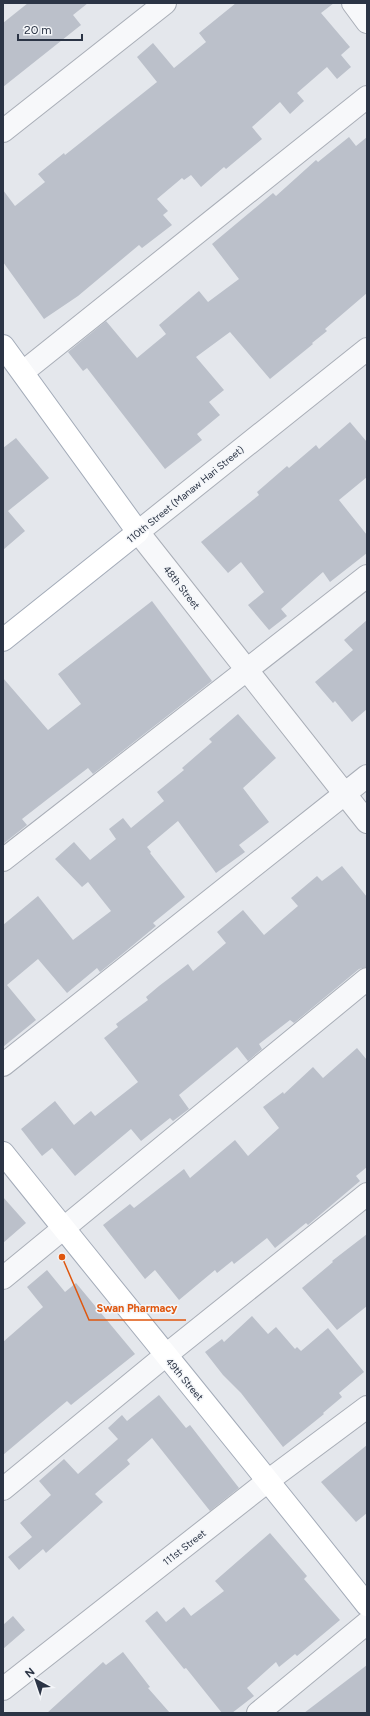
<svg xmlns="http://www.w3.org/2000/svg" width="370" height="1716" font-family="Figtree,sans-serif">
<rect width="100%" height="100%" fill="#e4e7ec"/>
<path fill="#bbc0ca" d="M28,3H88L73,15L81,25L3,87V23Z
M236,3H334L321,13L350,47L341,55L351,67L337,79L327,67L297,93L304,101L290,114L280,102L252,127L262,139L226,169L224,167L201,187L191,175L184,180L182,178L157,199L168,211L163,215L172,225L142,248L139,245L78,296L44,319L3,262V190L15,206L45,182L38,174L64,153L65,155L157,82L137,57L153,43L174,68L206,42L199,33Z
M349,137L356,146L367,137V293L325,329L327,331L312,343L313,344L270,379L230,332L196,357L224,390L209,402L220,415L197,434L202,440L165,469L87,368L83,371L68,352L106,321L137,358L166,334L159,325L199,291L208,302L239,279L212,244L273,193L276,196L316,160L318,162Z
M350,422L367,442V477L339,500L367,535V553L330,582L323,572L281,609L287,616L269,630L248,605L264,592L241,562L228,573L201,542L259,495L257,492L287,466L289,468L316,445L319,449Z
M16,438L49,478L8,511L25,531L3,550V448Z
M152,601L212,681L93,774L88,768L49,798L22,819L27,825L3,844V678L48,730L81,704L58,674Z
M367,620V709L352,722L335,701L333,703L315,682L353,650L344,640Z
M238,714L276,758L243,788L269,822L239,845L245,852L216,873L178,821L147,847L151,852L150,853L185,897L153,923L156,926L126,951L100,972L97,968L67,993L38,959L7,985L36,1020L3,1047V925L38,896L73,940L111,911L88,882L82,887L55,859L74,842L90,860L116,839L109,829L123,818L131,828L164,801L157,792L184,770L182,768L212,742L209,739Z
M342,866L367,897V967L359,969L294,1023L290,1020L259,1044L262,1049L248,1061L237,1047L179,1095L189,1109L173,1121L170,1118L141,1141L131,1129L75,1176L52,1148L42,1156L21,1129L55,1101L74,1125L91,1111L95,1116L138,1082L104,1038L118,1027L116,1024L148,1000L146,997L159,986L188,964L193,971L226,943L217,932L243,910L264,935L298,906L291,898L317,876L322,881Z
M357,1048L367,1060V1167L356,1176L360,1181L308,1225L306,1223L275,1248L267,1238L234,1264L232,1261L217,1273L215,1270L179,1300L155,1270L145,1279L103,1225L130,1204L134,1208L184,1169L190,1178L235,1140L248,1156L279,1128L263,1107L283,1092L284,1094L313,1067L323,1078Z
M3,1197L26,1223L3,1243Z
M367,1234V1306L337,1330L302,1288L333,1262L332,1261Z
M47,1270L65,1292L76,1283L135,1354L71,1405L67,1401L3,1455V1342L43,1307L27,1287Z
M252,1316L268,1334L276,1327L295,1349L297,1347L301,1351L328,1328L364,1372L339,1393L342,1397L323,1413L324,1414L283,1447L241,1393L223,1375L205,1352L222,1339L224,1342Z
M159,1395L186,1428L190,1425L239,1488L210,1511L152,1438L127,1460L130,1464L95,1494L103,1502L46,1553L43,1549L19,1570L8,1557L32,1537L20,1523L51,1495L39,1481L64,1459L78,1474L118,1439L108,1428L122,1415L127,1421Z
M367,1445V1513L356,1522L321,1482Z
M270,1533L307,1576L304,1579L340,1620L297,1656L295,1654L279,1667L276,1662L247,1688L254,1696L232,1713H222L186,1668L184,1669L145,1621L157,1611L166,1622L184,1607L191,1616L224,1591L215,1581Z
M13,1616L25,1630L3,1649V1625Z
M123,1652L150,1687L148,1688L170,1713H47L103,1662L106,1665Z
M367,1665V1713H304Z"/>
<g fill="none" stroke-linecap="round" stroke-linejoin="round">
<g stroke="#a9aeb7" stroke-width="24">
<path id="minor" d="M353,3L367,22
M3,131L165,3
M367,349L138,532L367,822
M23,372L367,97
M3,860L367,576
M3,1065L367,776
M3,1278L367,979
M3,1489L166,1355L367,1194
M3,1689L269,1480L367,1407
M258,1713L367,1623"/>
</g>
<g stroke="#a3abb8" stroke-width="24">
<path id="major" d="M3,346L138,532L3,640
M3,1153C124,1304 247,1453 367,1605"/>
</g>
<use href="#minor" stroke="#f7f8fa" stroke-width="22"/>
<use href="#major" stroke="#fff" stroke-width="22"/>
</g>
<g text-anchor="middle" stroke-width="3" stroke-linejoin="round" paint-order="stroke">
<g font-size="10" fill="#2b3445" stroke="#f4f6f9">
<text transform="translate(185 494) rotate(-39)" y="4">110th Street (Manaw Hari Street)</text>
<text transform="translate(182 587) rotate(52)" y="4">48th Street</text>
<text transform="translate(185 1379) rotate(50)" y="4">49th Street</text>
<text transform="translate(184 1547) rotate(-38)" y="4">111st Street</text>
</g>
</g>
<path fill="none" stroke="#df570f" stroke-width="1.5" d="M62 1257L89 1320H186"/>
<circle fill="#df570f" stroke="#f4f6f9" stroke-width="1.5" cx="62" cy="1257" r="4"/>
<g font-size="11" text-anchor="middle" font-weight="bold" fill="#df570f" stroke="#f4f6f9" stroke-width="3" stroke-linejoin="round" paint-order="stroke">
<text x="137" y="1312">Swan Pharmacy</text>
</g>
<rect width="370" height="1716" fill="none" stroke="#2b3445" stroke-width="8"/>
<g transform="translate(36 1680) rotate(320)" stroke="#f4f6f9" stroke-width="3" paint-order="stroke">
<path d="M0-3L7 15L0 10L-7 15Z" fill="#2b3445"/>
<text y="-6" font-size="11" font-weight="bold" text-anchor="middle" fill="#2b3445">N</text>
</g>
<path d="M18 34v6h64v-6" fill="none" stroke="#2b3445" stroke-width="2"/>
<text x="24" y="34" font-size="12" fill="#2b3445" stroke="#f4f6f9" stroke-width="3" paint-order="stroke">20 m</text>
</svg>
